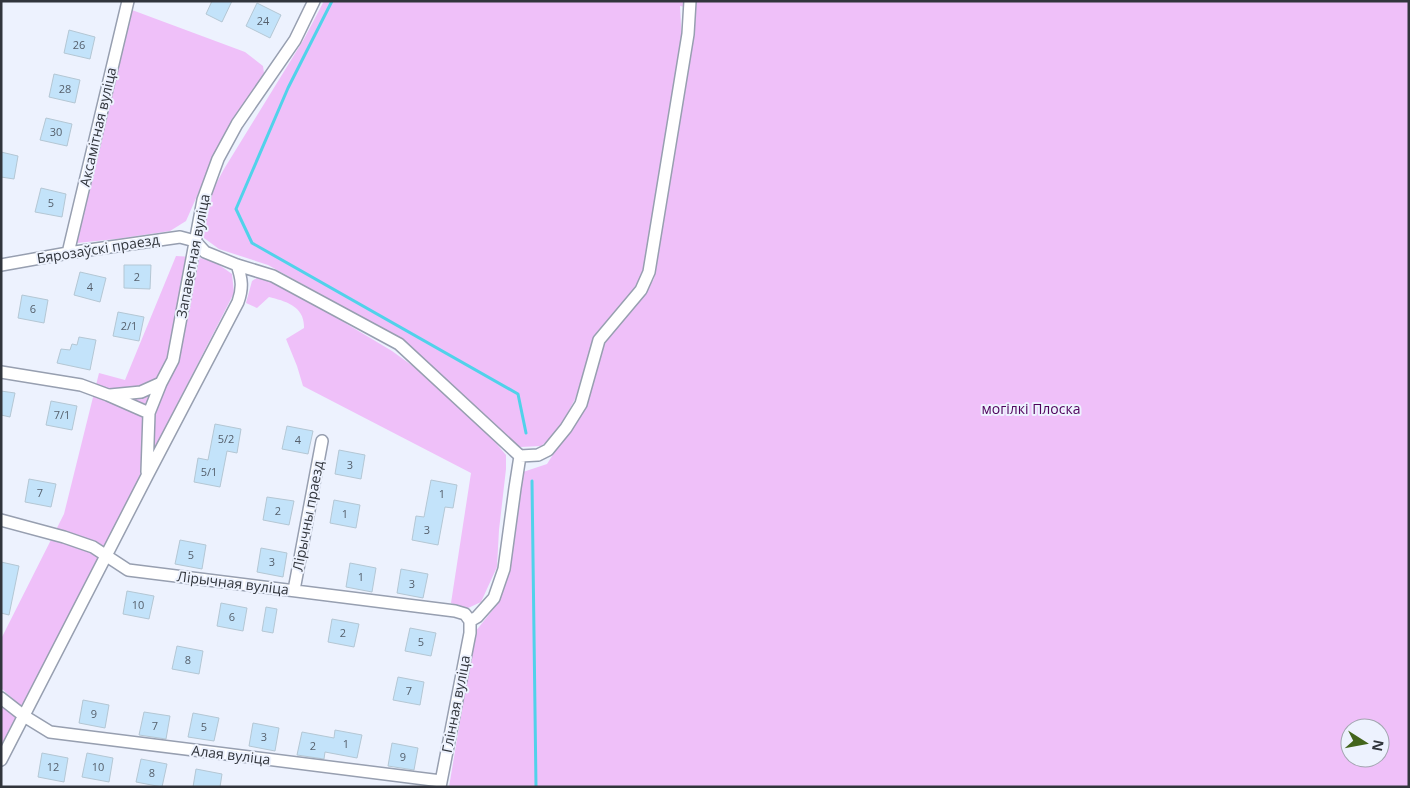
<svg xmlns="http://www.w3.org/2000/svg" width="1410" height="788" font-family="'Open Sans',sans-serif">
<rect width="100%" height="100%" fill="#edf2fe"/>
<path fill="#efc0f9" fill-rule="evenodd" d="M324,1H1409V787H449L475,632L499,602L507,578L523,472L547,464L584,406L606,339L635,306L654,279L692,47L696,9L680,6L682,44L645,271L628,298L597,332L575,399L557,433L541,446L520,447L516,445L396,336L268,265L219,249L204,238L203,226L210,195L224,169L304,39ZM1350,728H1380V758H1350Z
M132,10L245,52L263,66L264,73L222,139L186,221L170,231L116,239L77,243Z
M176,256C200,257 212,258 232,274L234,293L22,707L1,688V639L64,514L99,373L125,380Z
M261,275L275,281L392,351L417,369L490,436L506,455V469L499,530L497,567L481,602L466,609L451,603L471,473L303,386L297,366L286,339L304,328C305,306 285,301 269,297L257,308L246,303L252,281Z
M1,704L17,717L1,748Z"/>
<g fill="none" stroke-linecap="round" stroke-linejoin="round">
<path stroke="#51d2ea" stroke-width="3" d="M332,1L288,88L236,209L252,243L518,394L526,433
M532,481L536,787"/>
</g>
<path fill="#c3e3fa" stroke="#b4c7d4" d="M212,1H232L222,22L206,14Z
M257,3L281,15L270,38L246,26Z
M69,30L95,37L90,59L64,53Z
M54,74L80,80L75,103L49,97Z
M46,118L72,124L67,146L40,140Z
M1,152L18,156L14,179L1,177Z
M41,188L66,194L62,217L35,212Z
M124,265H151L150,289L124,288Z
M80,272L106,278L100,302L74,295Z
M22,295L48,300L44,323L18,318Z
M118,312L144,317L139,341L113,336Z
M79,337L96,340L90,370L57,363L61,349L70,350L72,344L77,345Z
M1,391L15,393L10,417L1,415Z
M51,401L77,406L72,430L46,425Z
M215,424L241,429L237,453L227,451L220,487L194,482L198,458L208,460Z
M287,426L313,431L308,454L282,449Z
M339,450L365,455L361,479L335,474Z
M29,479L56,484L51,507L25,502Z
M431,480L457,485L453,508L445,507L438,545L412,540L416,516L424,517Z
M267,497L294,501L289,525L263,520Z
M334,500L360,505L356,528L330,523Z
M180,540L206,545L202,569L175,564Z
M261,548L287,553L283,577L257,572Z
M1,562L19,566L9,615L1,613Z
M350,563L376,568L372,592L346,587Z
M401,569L428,574L423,598L397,593Z
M127,591L154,596L149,619L123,614Z
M221,603L247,608L243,631L217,626Z
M266,607L277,609L273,633L262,631Z
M332,619L359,624L354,647L328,642Z
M410,628L436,633L431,656L405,651Z
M177,646L203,651L199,674L172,669Z
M398,677L424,682L420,705L393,700Z
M83,700L109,705L105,728L79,723Z
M144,712L170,716L166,739L139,735Z
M193,713L219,718L214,741L188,737Z
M253,723L279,728L275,751L249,746Z
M335,730L362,735L357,758L325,752L324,759L297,755L302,732L334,738Z
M392,743L418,748L414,770L388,766Z
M42,753L68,758L64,782L38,777Z
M87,753L113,758L109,782L82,777Z
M141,759L167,764L162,787L136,782Z
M196,769L222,774L220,787H193Z"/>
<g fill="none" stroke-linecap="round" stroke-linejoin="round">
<g stroke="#979fb0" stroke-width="14">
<path id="minor" d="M68,253L128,1
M1,265L68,253L180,237L195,241L205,252L237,265L273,276L399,344L520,456
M1,372L81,385L108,395L149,413L147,472
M110,395L141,392L161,383
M149,413L161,383L173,360L203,200L218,159L237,124L295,40L314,1
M1,520L64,537L93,547L128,570L455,611L465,614L470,621
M294,590L322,441
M470,621L477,617L494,598L504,569L515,488L520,456L538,455L548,450L566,428L581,404L599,340L641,290L649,272L688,34L690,1
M1,698L24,716L50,732L441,781
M1,760L147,476L238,302C243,288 242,279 237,265
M440,787L470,633V621"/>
</g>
<use href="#minor" stroke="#fff" stroke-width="11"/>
</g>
<g text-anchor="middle" stroke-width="4" stroke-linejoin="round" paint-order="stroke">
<g font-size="11" fill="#56606c">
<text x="263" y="25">24</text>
<text x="79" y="49">26</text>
<text x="65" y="93">28</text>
<text x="56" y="136">30</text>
<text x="51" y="207">5</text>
<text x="137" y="281">2</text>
<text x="90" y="291">4</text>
<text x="33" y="313">6</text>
<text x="129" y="330">2/1</text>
<text x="62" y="419">7/1</text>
<text x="226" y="443">5/2</text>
<text x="298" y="444">4</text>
<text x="350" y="469">3</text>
<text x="209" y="476">5/1</text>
<text x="40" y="497">7</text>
<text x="442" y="498">1</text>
<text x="278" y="515">2</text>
<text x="345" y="518">1</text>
<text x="427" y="534">3</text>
<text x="191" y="559">5</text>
<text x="272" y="566">3</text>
<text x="361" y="581">1</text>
<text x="412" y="588">3</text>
<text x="138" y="609">10</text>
<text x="232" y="621">6</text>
<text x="343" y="637">2</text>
<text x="421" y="646">5</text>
<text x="188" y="664">8</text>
<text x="409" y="695">7</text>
<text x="94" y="718">9</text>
<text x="155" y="730">7</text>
<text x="204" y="731">5</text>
<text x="264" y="741">3</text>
<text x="346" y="748">1</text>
<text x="313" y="750">2</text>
<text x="403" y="761">9</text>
<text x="53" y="771">12</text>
<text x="98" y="771">10</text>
<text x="152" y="777">8</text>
</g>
<g font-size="14" fill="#31353c" stroke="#edf2fe">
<text transform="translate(98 127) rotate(-77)" y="5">Аксамітная вуліца</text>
<text transform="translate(98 249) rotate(-9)" y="5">Бярозаўскі праезд</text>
<text transform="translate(193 256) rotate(-79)" y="5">Запаветная вуліца</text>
<text transform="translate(308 516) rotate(-79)" y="5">Лірычны праезд</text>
<text transform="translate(233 583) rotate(7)" y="5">Лірычная вуліца</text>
<text transform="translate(456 704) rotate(-79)" y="5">Глінная вуліца</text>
<text transform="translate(231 755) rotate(7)" y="5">Алая вуліца</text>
</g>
<g font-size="14" fill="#4f025c" stroke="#edf2fe">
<text x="1031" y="414">могілкі Плоска</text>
</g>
</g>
<rect width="1410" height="788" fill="none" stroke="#31353c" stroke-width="5"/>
<g transform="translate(1365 743) rotate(101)"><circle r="24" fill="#edf2fe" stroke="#a2a6b0"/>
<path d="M0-4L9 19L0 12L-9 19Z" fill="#43651c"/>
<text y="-8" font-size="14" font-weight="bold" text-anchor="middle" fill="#31353c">N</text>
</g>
</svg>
